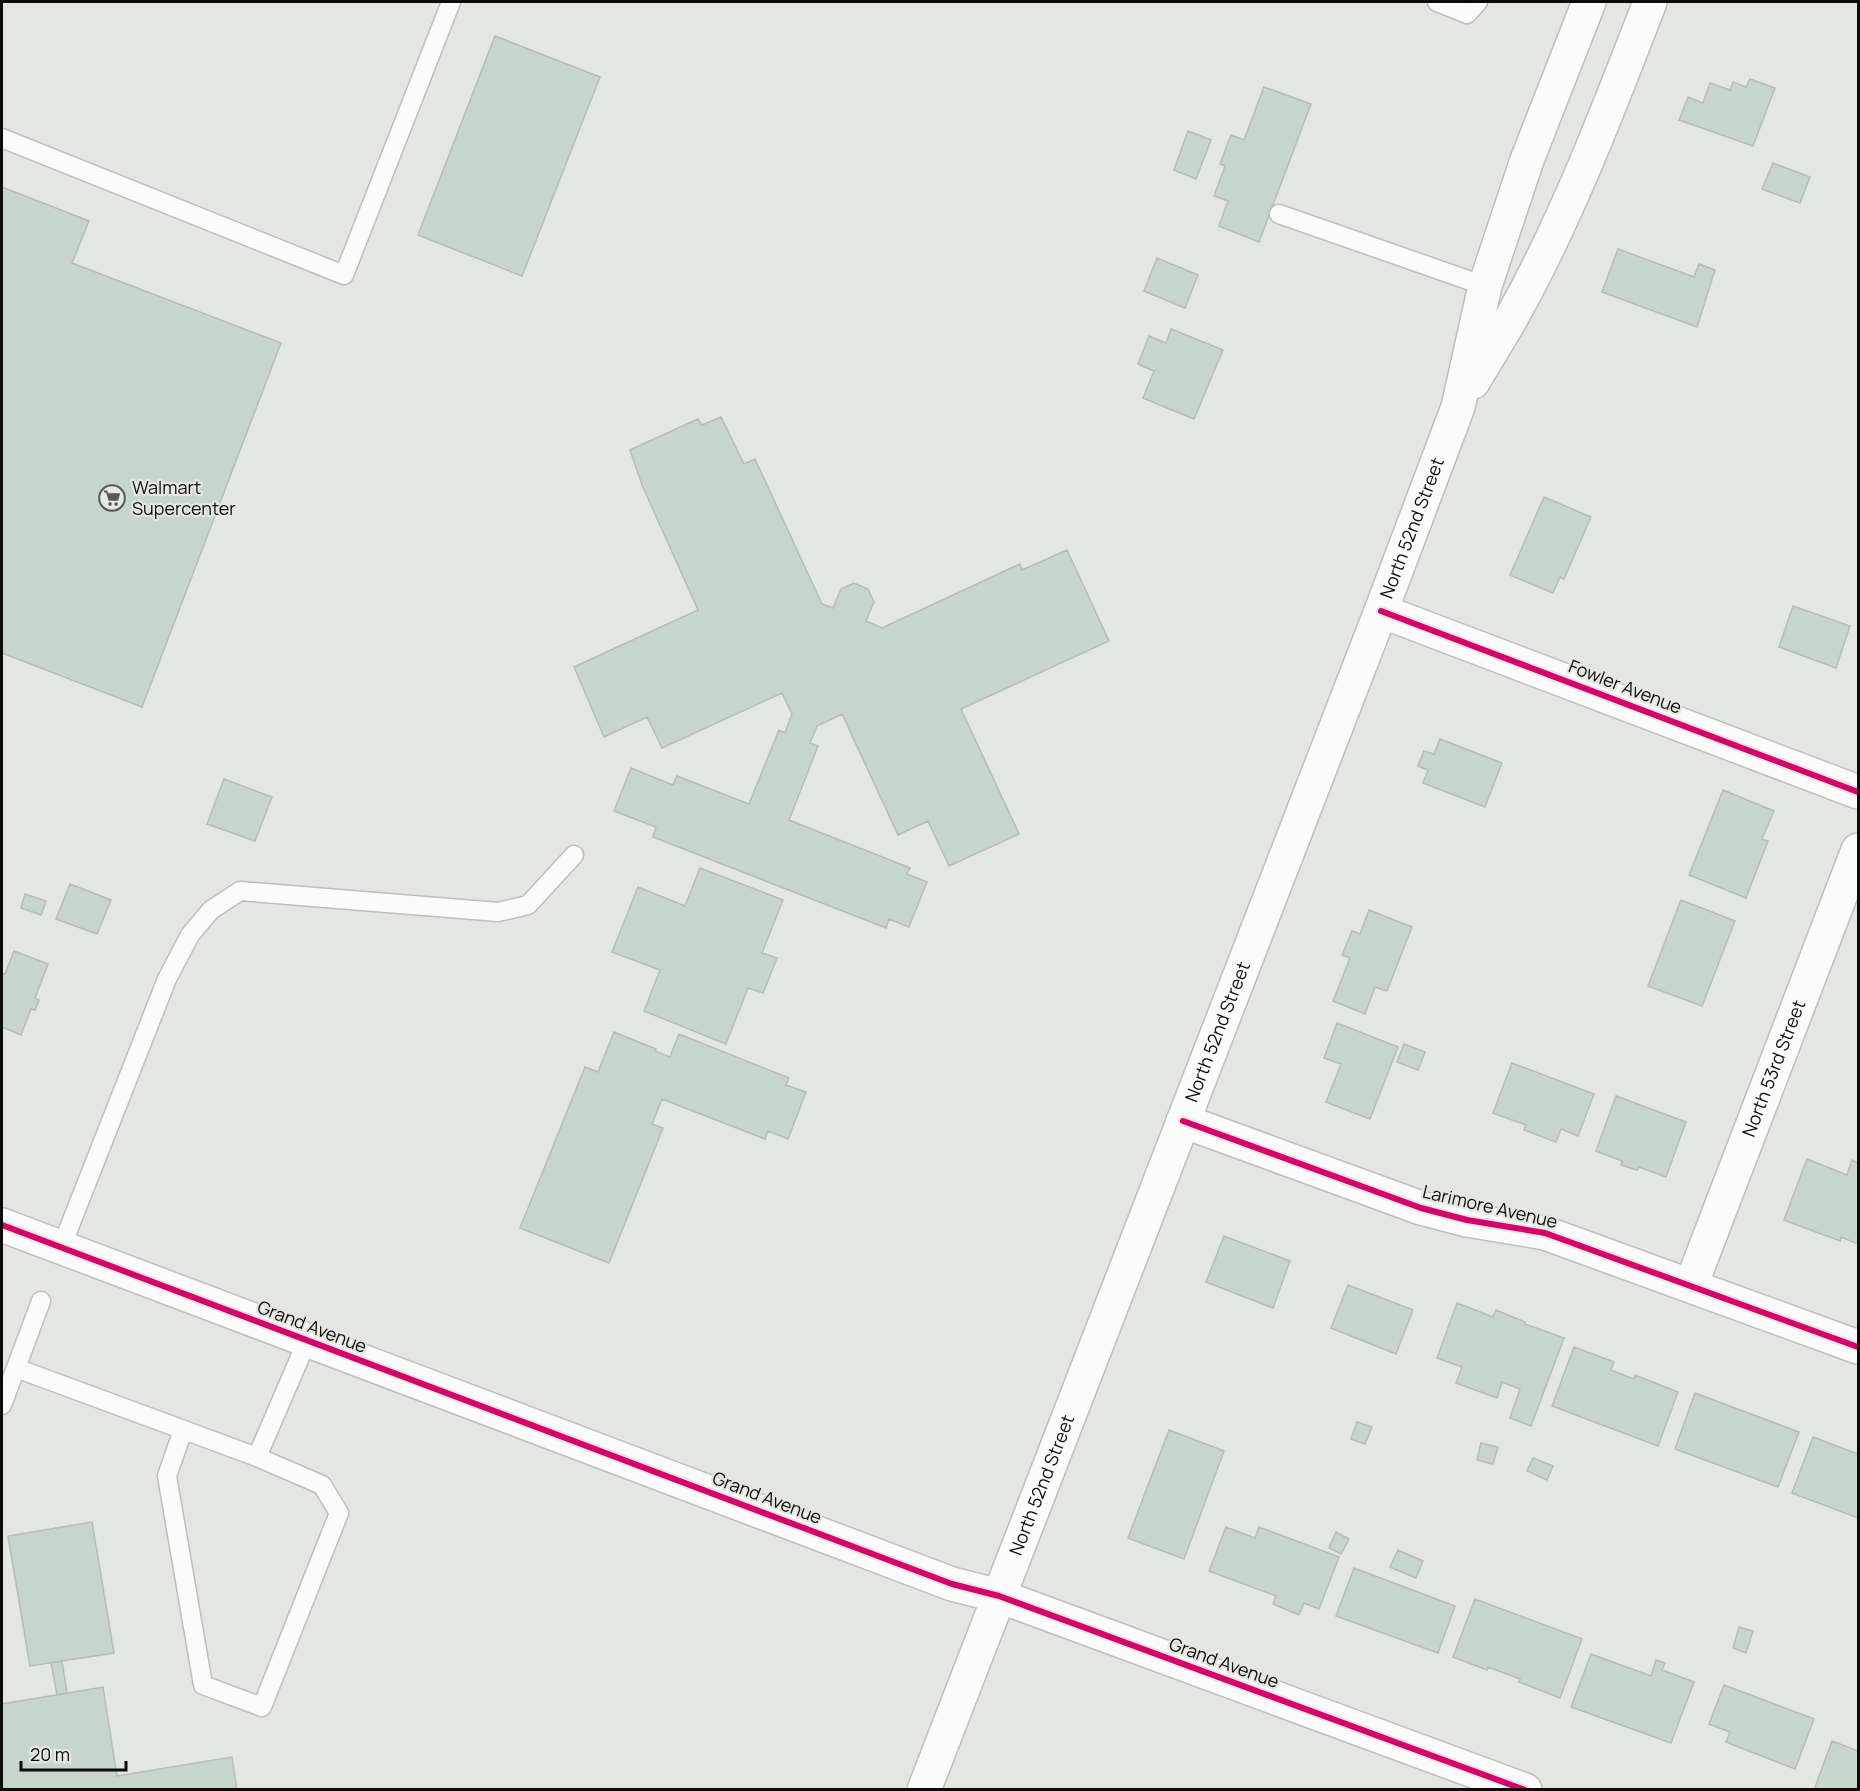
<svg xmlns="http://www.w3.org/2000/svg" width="1860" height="1791" font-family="Manrope,sans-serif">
<rect width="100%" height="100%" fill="#e4e6e2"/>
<path fill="#c6d6cb" stroke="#b9bbb8" stroke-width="1.5" d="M495,36L600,77L522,276L418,235Z
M1750,79L1775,88L1753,146L1679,120L1688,97L1703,103L1710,83L1730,90L1733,82L1746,87Z
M1264,87L1311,104L1259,242L1219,226L1228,201L1214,196L1225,166L1220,164L1231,135L1244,140Z
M1188,131L1211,140L1196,179L1174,170Z
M1773,163L1810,177L1800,203L1762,189Z
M2,187L89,221L72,263L281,343L142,707L2,653Z
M1618,249L1694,277L1699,264L1715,270L1697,327L1602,292Z
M1157,258L1198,275L1185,308L1144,291Z
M1171,329L1223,350L1194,419L1143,398L1154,371L1138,364L1149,336L1166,343Z
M721,417L744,464L755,459L822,604L833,608L841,589L854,583L868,589L874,602L866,621L882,628L1020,564L1022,570L1067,550L1109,641L961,709L1019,834L949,866L928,821L898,835L842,714L817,726L810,743L818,746L789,820L910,868L907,874L927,882L909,927L889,919L886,928L653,837L656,827L614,811L631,768L673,785L677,776L749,804L779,730L785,733L792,714L782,693L662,748L647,717L604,737L574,667L698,610L642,485L630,450L698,419L702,425Z
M1544,497L1591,517L1564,579L1560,577L1553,593L1510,575Z
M1793,606L1850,626L1836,668L1779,647Z
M1440,739L1502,763L1485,807L1423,783L1428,770L1418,766L1424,751L1434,754Z
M224,779L272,797L255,841L207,824Z
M1723,790L1774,811L1762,839L1768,841L1746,898L1689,875Z
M700,868L783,900L762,953L777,958L763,993L748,988L726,1044L644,1011L660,970L612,952L638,887L685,906Z
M70,884L111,900L97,934L56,919Z
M25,894L46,901L41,915L21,908Z
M1681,900L1735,921L1702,1006L1648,986Z
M1369,910L1412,927L1387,991L1375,987L1365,1014L1333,1001L1350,958L1342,955L1352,931L1360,934Z
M14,951L48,964L35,998L39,1000L35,1010L31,1009L21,1035L2,1027V973L5,974Z
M1337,1023L1398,1047L1370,1119L1326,1102L1341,1064L1324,1058Z
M614,1032L656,1049L655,1051L670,1057L679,1034L789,1078L786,1085L806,1092L788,1139L768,1131L765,1139L662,1099L652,1124L663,1128L609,1263L520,1228L585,1067L598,1072Z
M1404,1044L1425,1052L1418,1070L1397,1062Z
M1512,1063L1594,1094L1578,1136L1561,1129L1556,1142L1524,1130L1526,1125L1493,1113Z
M1616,1096L1686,1122L1666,1177L1639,1167L1637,1170L1621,1165L1622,1161L1596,1151Z
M1807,1159L1847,1175L1852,1160L1858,1163V1244L1841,1237L1840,1241L1784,1220Z
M1224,1236L1290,1261L1273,1308L1206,1282Z
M1348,1285L1413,1310L1396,1354L1331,1328Z
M1457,1303L1493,1317L1496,1310L1525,1322V1324L1564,1338L1531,1426L1510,1418L1520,1389L1502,1382L1497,1398L1456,1383L1462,1367L1437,1358Z
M1574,1347L1614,1362L1611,1370L1634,1379L1635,1375L1678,1392L1658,1446L1552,1406Z
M1695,1393L1799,1432L1778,1487L1675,1449Z
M1357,1422L1372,1427L1365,1444L1351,1439Z
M1169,1430L1224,1451L1184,1559L1128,1538Z
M1813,1437L1858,1454V1518L1792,1493Z
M1481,1443L1498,1447L1493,1464L1477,1460Z
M1533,1458L1553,1466L1547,1480L1527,1471Z
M92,1522L114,1653L30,1666L8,1536Z
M1226,1527L1255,1538L1259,1527L1339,1557L1319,1609L1304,1603L1299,1615L1273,1604L1276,1596L1209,1571Z
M1336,1532L1349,1539L1341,1554L1329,1548Z
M1398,1550L1423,1561L1416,1578L1390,1567Z
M1354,1568L1455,1606L1438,1653L1336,1616Z
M1475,1599L1582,1639L1560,1698L1519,1682L1520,1679L1488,1667L1487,1670L1453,1657Z
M1739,1627L1753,1631L1746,1653L1733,1648Z
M1591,1654L1651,1676L1656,1660L1665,1663L1662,1670L1694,1682L1671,1743L1571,1707Z
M62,1661L67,1693L57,1695L51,1663Z
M1724,1685L1814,1719L1795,1769L1726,1742L1730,1732L1709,1724Z
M103,1687L117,1776L232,1757L237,1790H2V1704Z
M1832,1741L1858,1751V1790H1814Z"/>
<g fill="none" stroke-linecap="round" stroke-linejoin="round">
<g stroke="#bebfbd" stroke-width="21">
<path id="lane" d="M1437,2L1467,14L1478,2
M2,138L344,275L451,2
M1279,214L1485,286
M61,1248L167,979L190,935L211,910L240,891L498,912L528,905L574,855
M16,1368L257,1457L307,1341
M2,1405L41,1301
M183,1430L167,1476L203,1685L262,1707L339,1513L322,1485L257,1457"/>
</g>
<g stroke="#bebfbd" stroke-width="36">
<g id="street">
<path d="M1381,611L1858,792"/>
<path d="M1183,1121L1421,1208L1467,1220L1545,1233L1858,1347"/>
<path d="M2,1225L952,1584L999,1596L1525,1790"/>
<path id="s1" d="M1691,1285L1858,850"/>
</g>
</g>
<g stroke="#bebfbd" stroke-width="36">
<g id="secondary">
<path d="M1473,382C1486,360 1500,338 1513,315C1568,216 1609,108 1650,2"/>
<path id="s2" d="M924,1790L1381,611L1458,407L1485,286L1527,160L1589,2"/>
</g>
</g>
<use href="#lane" stroke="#fbfbfb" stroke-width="18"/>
<use href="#street" stroke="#fbfbfb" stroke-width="33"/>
<use href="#secondary" stroke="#fbfbfb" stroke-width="33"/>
<g stroke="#e5e7e1" stroke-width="10">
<path id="cycleway" d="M1381,611L1858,792
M1183,1121L1421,1208L1467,1220L1545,1233L1858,1347
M2,1225L952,1584L999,1596L1525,1790"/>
</g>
<use href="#cycleway" stroke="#d6006c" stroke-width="6"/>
</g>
<defs>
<g id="supermarket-ring" transform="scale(1.35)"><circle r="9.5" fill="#e5e7e1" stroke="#585956" stroke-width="1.5"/><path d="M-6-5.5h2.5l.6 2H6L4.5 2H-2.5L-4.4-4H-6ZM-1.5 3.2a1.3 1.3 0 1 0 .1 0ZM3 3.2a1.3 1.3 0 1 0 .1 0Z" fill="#585956"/></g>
</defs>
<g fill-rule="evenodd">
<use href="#supermarket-ring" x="112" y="498"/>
</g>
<g text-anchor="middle" stroke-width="4.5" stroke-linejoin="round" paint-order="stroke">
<g font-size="18" fill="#0c0d0b" stroke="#e5e7e1" text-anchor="start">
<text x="132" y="494">Walmart<tspan x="132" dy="21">Supercenter</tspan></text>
</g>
<g font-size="18" fill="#0c0d0b" stroke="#e5e7e1">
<text dy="6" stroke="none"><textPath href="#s2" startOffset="1353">North 52nd Street</textPath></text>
<text transform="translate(1625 687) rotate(21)" y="6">Fowler Avenue</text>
<text dy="6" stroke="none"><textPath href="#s2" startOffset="813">North 52nd Street</textPath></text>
<text dy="6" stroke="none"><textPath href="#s1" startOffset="232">North 53rd Street</textPath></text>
<text transform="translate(1490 1207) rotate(13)" y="6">Larimore Avenue</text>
<text transform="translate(312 1327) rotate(21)" y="6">Grand Avenue</text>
<text dy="6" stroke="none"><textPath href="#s2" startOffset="327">North 52nd Street</textPath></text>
<text transform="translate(767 1498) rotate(21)" y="6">Grand Avenue</text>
<text transform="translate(1224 1663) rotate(20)" y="6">Grand Avenue</text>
</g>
</g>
<rect width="1860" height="1791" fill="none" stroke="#0c0d0b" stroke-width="6"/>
<path d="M21 1761v9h105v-9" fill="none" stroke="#0c0d0b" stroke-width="3"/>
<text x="30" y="1761" font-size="18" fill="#0c0d0b" stroke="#e5e7e1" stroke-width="4.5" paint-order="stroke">20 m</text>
</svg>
